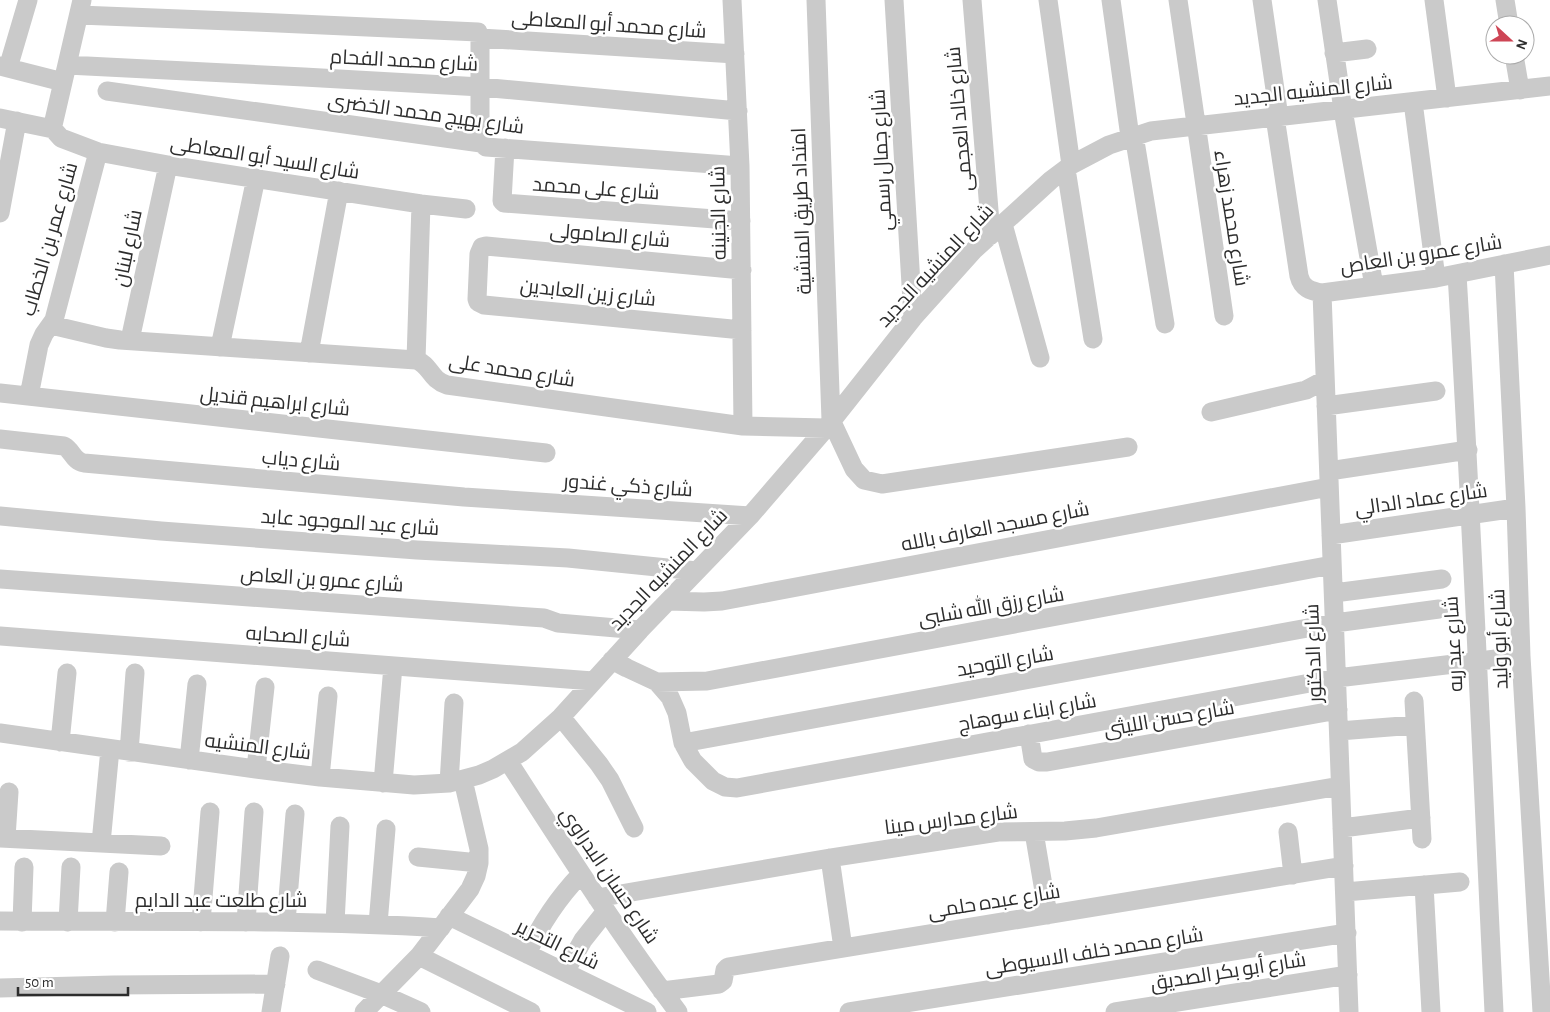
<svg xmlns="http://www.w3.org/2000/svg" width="1550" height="1012" font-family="'Alegreya Sans',Cairo,sans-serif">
<rect width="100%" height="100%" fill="#fff"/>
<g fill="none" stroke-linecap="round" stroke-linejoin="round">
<path stroke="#cacaca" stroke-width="19" d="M82,0L53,125V129L61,138L98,152L168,165L421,204L466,209
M732,0L740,166L743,426
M816,0L831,420L854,469L864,480L882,484L1128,447
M894,0L913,318
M972,0L991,235
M1048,0L1071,165
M1111,0L1130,137
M1178,0L1224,316
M1262,0L1279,117
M1327,0L1343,110L1374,286
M1434,0L1447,98
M1505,0L1509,25
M79,15L256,22L478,32L480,38V143
M480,38L735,54
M1334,53L1367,49
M1514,55L1520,90
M67,65L304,77L481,87L738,111
M0,66L63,82
M8,68L28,0
M107,91L481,143L486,147L740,166
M1413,102L1436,278
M1275,117L1299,276C1302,288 1310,291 1322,293L1436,278L1550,255
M0,118L53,129
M1134,135L1165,324
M505,148L502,201L504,203L741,221
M1066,169L1093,339
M0,213L17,121
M1003,224L1040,358
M1504,264L1516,508L1521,656L1542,1012
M742,270L486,246L482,247L479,254L477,299L478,302L484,305L742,330
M1457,274C1472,520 1482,766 1494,1012
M1322,293L1349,1012
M51,325L106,338L120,340L416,360C431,365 429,379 447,385L743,426L826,428
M130,340L168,165
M220,347L256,178
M309,353L339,191
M416,360L421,204
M0,393L546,453
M29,396L39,345L44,334L54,320L98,152
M1326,406L1436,391
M1211,412L1306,390L1325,380
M0,439L64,446C73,451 73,461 84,463L464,497L750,516
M1329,471L1468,450
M0,516L161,531L417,550L568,558L697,571
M1331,535L1516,508
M0,579L544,618L558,623L640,630
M1334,593L1442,579
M668,601L704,602L722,601L1329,487
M0,636L593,681
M612,660L627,668L657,682L670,697L677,713L683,743L693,761L713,781L725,787L737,788L1337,678L1521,656
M657,682L707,681L1332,565
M1414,701L1422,839
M561,717L599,764L610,780L634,828
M1339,731L1415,725
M0,733L256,769L320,777L414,785L449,783L479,775L493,769L522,752L561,717L640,630L750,516L826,428L913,318L974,250L1051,180L1071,165L1109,145L1151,131L1550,86
M1029,734L1033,759L1039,762H1047L1338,710
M60,742L67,673
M683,743L1335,623L1439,609
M129,752L135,673
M189,760L197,684
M508,761C563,846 617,931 678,1012
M256,769L265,687
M320,777L328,696
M383,783L393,666
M449,783L454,703
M1342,828L1421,818
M1034,832L1048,915
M1288,832L1293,875
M0,838L161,846
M6,838L9,792
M101,843L110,749
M418,857L479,863
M830,858L843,948
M1424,885L1431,1012
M1345,892L1460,882
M597,898L830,858L998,832L1065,831L1096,828L1340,786
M449,916L647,1012
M0,921C147,922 294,919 441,928
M22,922L24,867
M68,922L71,867
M115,922L119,872
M201,922L210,812
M246,922L254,812
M286,922L295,814
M335,923L340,826
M378,924L386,829
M527,954C541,923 558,898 581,874
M419,956L531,1012
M317,970L381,994L421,1012
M565,972L583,940L606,911
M0,988L113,985L276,984
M662,991L719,984L723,981L725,970L728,967L1344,866
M271,1012L280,956
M364,1012L419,956L461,901L470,889L476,876L479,863V849L463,780
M849,1012L1347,933
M1115,1012L1348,975"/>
</g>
<g text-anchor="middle" stroke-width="5" stroke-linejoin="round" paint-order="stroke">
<g font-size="20" fill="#2d2d2d" stroke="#fff">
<text transform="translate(609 24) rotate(4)" y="7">شارع محمد أبو المعاطى</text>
<text transform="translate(404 60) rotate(3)" y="7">شارع محمد الفحام</text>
<text transform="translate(1313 90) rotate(-6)" y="7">شارع المنشيه الجديد</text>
<text transform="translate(426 113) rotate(8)" y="7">شارع بهيج محمد الخضرى</text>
<text transform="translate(959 119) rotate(-95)" y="7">شارع خالد العجمى</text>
<text transform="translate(265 157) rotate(9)" y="7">شارع السيد أبو المعاطى</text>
<text transform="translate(881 160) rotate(-93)" y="7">شارع جمال رسمي</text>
<text transform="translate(596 188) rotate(4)" y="7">شارع على محمد</text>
<text transform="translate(801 211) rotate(-92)" y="7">امتداد طريق المنشية</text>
<text transform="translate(718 213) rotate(-91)" y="7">شارع الجنينه</text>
<text transform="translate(1232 218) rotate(81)" y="7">شارع محمد زهراء</text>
<text transform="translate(610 235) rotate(5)" y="7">شارع الصامولى</text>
<text transform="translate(49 239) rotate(-74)" y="7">شارع عمر بن الخطاب</text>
<text transform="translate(127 248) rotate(-78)" y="7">شارع لبنان</text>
<text transform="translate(1421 254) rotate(-9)" y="7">شارع عمرو بن العاص</text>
<text transform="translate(935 265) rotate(-47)" y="7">شارع المنشيه الجديد</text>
<text transform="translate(588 292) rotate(6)" y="7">شارع زين العابدين</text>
<text transform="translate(512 370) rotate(9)" y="7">شارع محمد على</text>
<text transform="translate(275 401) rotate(6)" y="7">شارع ابراهيم قنديل</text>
<text transform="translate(301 460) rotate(5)" y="7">شارع دياب</text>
<text transform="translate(628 485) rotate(4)" y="7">شارع ذكي غندور</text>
<text transform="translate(1421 499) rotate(-8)" y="7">شارع عماد الدالي</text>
<text transform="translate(350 522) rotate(4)" y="7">شارع عبد الموجود عابد</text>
<text transform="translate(995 526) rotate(-11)" y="7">شارع مسجد العارف بالله</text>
<text transform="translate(668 569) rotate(-46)" y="7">شارع المنشيه الجديد</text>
<text transform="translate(322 579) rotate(4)" y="7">شارع عمرو بن العاص</text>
<text transform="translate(991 606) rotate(-10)" y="7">شارع رزق الله شلبى</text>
<text transform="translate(298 636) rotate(4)" y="7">شارع الصحابه</text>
<text transform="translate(1499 639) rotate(-92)" y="7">شارع أبو وليد</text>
<text transform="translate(1453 644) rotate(-93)" y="7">شارع عبد ربه</text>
<text transform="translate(1313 653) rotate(-92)" y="7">شارع الدكتور</text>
<text transform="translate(1005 661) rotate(-10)" y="7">شارع التوحيد</text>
<text transform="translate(1027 712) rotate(-10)" y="7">شارع ابناء سوهاج</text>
<text transform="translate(1169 718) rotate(-10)" y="7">شارع حسن الليثى</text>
<text transform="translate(258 746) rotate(7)" y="7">شارع المنشيه</text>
<text transform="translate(951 819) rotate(-7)" y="7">شارع مدارس مينا</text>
<text transform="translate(610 875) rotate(56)" y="7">شارع حسان البدراوي</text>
<text x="221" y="907">شارع طلعت عبد الدايم</text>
<text transform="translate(994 901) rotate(-9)" y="7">شارع عبده حلمى</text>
<text transform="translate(558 944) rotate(26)" y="7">شارع التحرير</text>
<text transform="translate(1094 951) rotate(-9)" y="7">شارع محمد خلف الاسيوطى</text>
<text transform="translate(1228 971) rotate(-9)" y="7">شارع أبو بكر الصديق</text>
</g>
</g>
<g transform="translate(1510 40) rotate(111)"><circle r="24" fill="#ffffff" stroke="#ababab"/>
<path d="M0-4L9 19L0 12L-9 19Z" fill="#ce4555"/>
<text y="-8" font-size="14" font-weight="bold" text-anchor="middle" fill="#2d2d2d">N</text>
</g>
<path d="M18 987v8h110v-8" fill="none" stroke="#2d2d2d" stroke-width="2.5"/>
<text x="25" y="987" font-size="15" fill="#2d2d2d" stroke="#ffffff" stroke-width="4" paint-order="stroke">50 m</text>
</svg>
